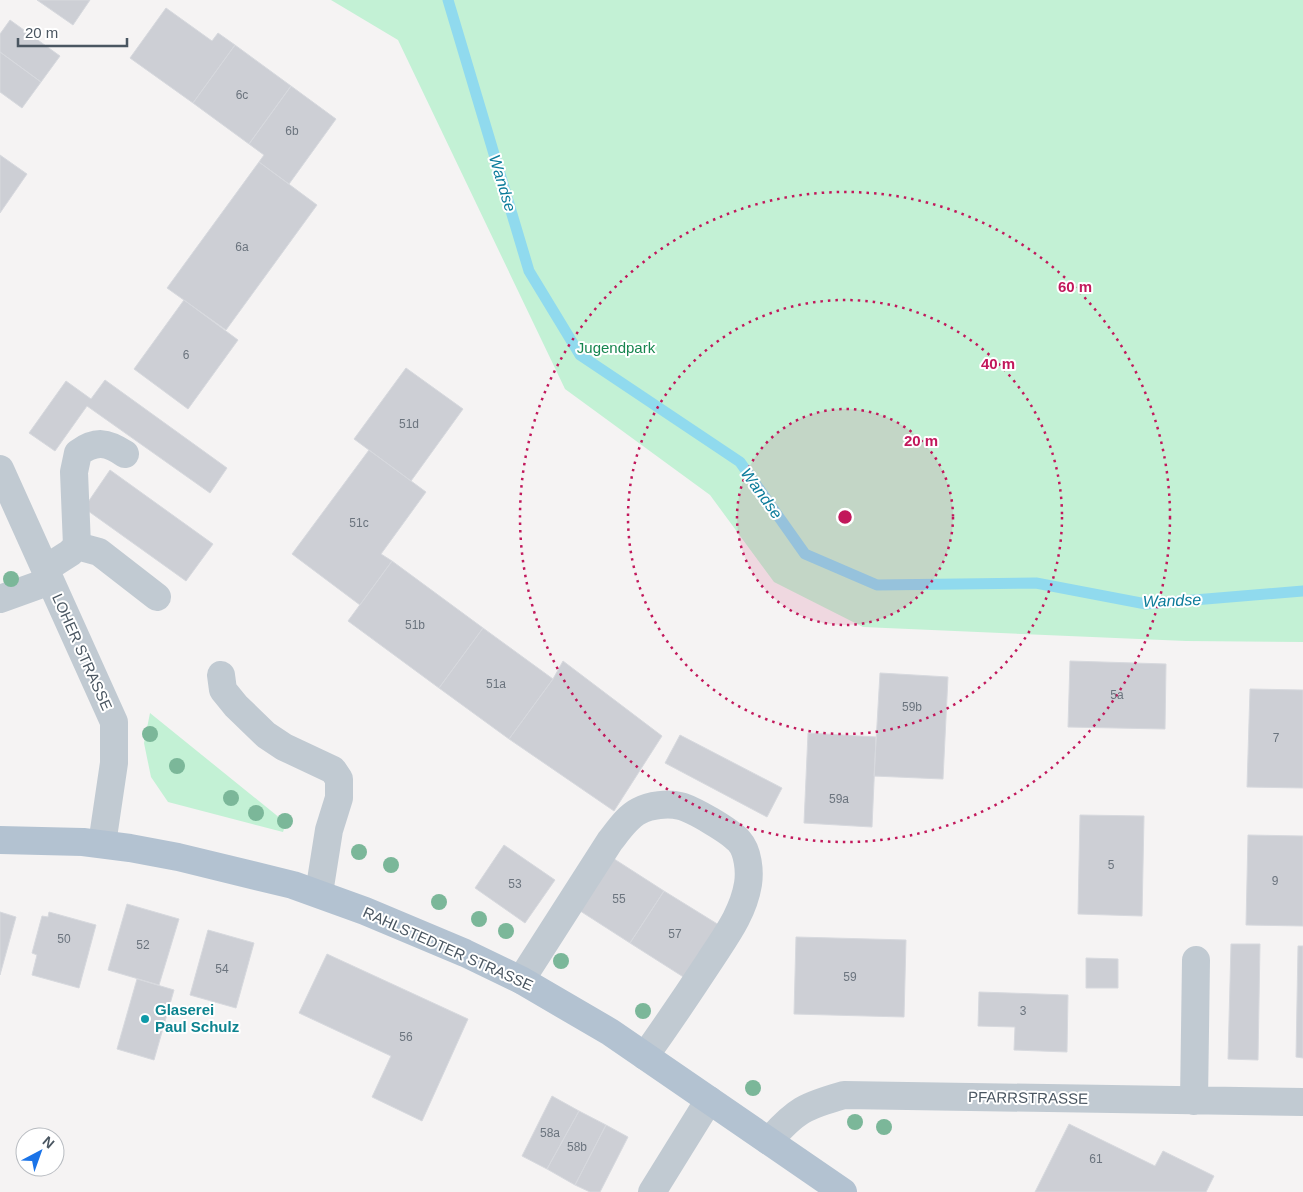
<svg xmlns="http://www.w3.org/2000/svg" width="1303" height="1192" font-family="Helvetica,sans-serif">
<rect width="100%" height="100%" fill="#f5f3f3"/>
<path fill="#c3f1d5" d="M331,0H1303V642L1186,641L863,627L774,582L710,495L565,389L398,40Z
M150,713L286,823L283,832L168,802L151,777L144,743Z"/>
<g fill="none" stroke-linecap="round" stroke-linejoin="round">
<path stroke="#90daee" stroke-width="11" d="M448,0L529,271L580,355L740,462L805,554L877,585L1036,583L1146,604L1303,591"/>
</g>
<path fill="#cdcfd5" stroke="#d7d9de" d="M37,0H90L73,25Z
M166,8L212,41L218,33L235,45L193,103L130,58Z
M10,20L60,56L41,82L0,52V34Z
M235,45L291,86L249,144L193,103Z
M0,52L41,82L22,108L0,92Z
M291,86L336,119L289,184L259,162L264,155L249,144Z
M0,155L27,174L0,213Z
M259,162L317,205L226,330L167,288Z
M184,300L238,340L188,409L134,369Z
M406,368L463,409L411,481L354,439Z
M105,380L227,468L210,493L87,406L55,451L29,433L66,381L91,399Z
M369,450L426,492L381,554L392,561L360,605L292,554Z
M110,470L213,544L186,581L84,508Z
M392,561L483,628L439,688L348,621Z
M483,628L553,679L509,739L439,688Z
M563,661L662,736L614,811L509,739L553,679Z
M1070,661L1166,664L1165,729L1068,727Z
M880,673L948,677L943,779L874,776Z
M1250,689L1303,690V788L1247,787Z
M808,733L876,737L872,827L804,823Z
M680,735L782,788L767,817L665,763Z
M1080,815L1144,816L1142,916L1078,914Z
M1248,835L1303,836V926L1246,925Z
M504,845L555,880L525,923L475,888Z
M608,855L664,891L630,943L574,907Z
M664,891L719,925L685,978L630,943Z
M127,904L179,919L159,985L108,970Z
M0,912L16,917L0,975Z
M49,912L96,925L79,988L32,975L37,955L32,953L42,916L48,917Z
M208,930L254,943L236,1008L190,995Z
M796,937L906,940L904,1017L794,1014Z
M1231,944H1260L1258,1060L1228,1059Z
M1298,946H1303V1058L1296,1057Z
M327,954L468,1019L422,1121L372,1097L391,1056L299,1013Z
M1086,958L1118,959V988H1086Z
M137,979L174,990L154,1060L117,1049Z
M979,992L1068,995L1067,1052L1014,1050L1015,1027L978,1026Z
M552,1096L579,1111L547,1169L522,1156Z
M579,1111L606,1125L575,1185L547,1169Z
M1069,1124L1155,1166L1163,1151L1214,1176L1206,1192H1035Z
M606,1125L628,1137L600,1192H590L575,1185Z"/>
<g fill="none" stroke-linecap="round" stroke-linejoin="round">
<path stroke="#c1cad2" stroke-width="28" d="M0,469L114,722V763L102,844
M77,546L99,552L157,597
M45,569L70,553L77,546L74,472L78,453C96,440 107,442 125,454
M0,599L50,581
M221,675L223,690L236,706L266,735L284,747L333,770L339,779V798L329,830L319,893
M521,980L610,841C618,831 627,817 639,811C650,805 668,803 680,806C693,809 730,831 739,841C748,851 750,871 748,884C743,914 725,937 709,962C688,994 667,1025 645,1056
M1194,1101L1196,960
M769,1141C796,1110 805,1106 844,1095L1303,1102
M652,1192L709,1100"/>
<path stroke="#b3c2d1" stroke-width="28" d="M0,840L83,842L130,848L178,857L293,885L365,911L465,953L521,980L610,1032L843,1192"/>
</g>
<g fill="#7bb799">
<circle cx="11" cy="579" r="8"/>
<circle cx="150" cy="734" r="8"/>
<circle cx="177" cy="766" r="8"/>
<circle cx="231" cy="798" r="8"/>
<circle cx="256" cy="813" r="8"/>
<circle cx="285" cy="821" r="8"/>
<circle cx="359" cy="852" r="8"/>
<circle cx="391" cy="865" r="8"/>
<circle cx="439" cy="902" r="8"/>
<circle cx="479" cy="919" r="8"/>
<circle cx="506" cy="931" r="8"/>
<circle cx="561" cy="961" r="8"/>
<circle cx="643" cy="1011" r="8"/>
<circle cx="753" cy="1088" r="8"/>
<circle cx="855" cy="1122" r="8"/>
<circle cx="884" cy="1127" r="8"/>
</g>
<circle cx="845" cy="517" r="108" fill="#c2185b" fill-opacity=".12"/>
<g fill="none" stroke="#c2185b" stroke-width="2.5" stroke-dasharray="2.5 5">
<circle cx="845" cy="517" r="108"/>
<circle cx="845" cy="517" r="217"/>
<circle cx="845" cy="517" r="325"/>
</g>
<circle fill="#0f9aa8" stroke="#fff" stroke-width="2" cx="145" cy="1019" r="5"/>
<g text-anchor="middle" stroke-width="4" stroke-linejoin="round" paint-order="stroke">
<g font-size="12" fill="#6b747e">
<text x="242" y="99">6c</text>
<text x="292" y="135">6b</text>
<text x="242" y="251">6a</text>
<text x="186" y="359">6</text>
<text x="409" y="428">51d</text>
<text x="359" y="527">51c</text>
<text x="415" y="629">51b</text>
<text x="496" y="688">51a</text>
<text x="1117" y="699">5a</text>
<text x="912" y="711">59b</text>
<text x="1276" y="742">7</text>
<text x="839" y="803">59a</text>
<text x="1111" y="869">5</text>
<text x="1275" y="885">9</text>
<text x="515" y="888">53</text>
<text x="619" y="903">55</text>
<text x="675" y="938">57</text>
<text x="64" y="943">50</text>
<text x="143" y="949">52</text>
<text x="222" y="973">54</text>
<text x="850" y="981">59</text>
<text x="1023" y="1015">3</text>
<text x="406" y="1041">56</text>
<text x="550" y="1137">58a</text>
<text x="577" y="1151">58b</text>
<text x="1096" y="1163">61</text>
</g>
<g font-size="15" fill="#17864f" stroke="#fff">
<text x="616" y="353">Jugendpark</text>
</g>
<g font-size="15" fill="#4a5661" stroke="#fff">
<text transform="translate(82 652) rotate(66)" y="5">LOHER STRASSE</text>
<text transform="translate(448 949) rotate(24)" y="5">RAHLSTEDTER STRASSE</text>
<text transform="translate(1028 1098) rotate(1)" y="5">PFARRSTRASSE</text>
</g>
<g font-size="15" font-weight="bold" fill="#0d838f" stroke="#fff" text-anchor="start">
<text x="155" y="1015">Glaserei<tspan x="155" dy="17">Paul Schulz</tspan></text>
</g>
<g font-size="16" font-style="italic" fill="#0c7c9b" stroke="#fff">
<text transform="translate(503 183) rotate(73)" y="6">Wandse</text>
<text transform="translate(762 493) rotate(54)" y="6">Wandse</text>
<text transform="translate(1172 600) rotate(-2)" y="6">Wandse</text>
</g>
</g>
<circle cx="845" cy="517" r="8" fill="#c2185b" stroke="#fff" stroke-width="2.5"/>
<g font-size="15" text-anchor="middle" font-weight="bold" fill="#c2185b" stroke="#fff" stroke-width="4" stroke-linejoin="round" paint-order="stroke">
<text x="1075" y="292">60 m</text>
<text x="998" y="369">40 m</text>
<text x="921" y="446">20 m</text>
</g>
<g transform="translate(40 1152) rotate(41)"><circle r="24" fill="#ffffff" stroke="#b7bbc0"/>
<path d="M0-4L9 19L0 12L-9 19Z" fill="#1a73e8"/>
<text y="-8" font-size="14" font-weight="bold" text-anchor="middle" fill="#4a5661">N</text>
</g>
<path d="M18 38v8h109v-8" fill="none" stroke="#4a5661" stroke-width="2.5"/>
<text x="25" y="38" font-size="15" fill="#4a5661" stroke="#ffffff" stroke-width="4" paint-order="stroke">20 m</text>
</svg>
